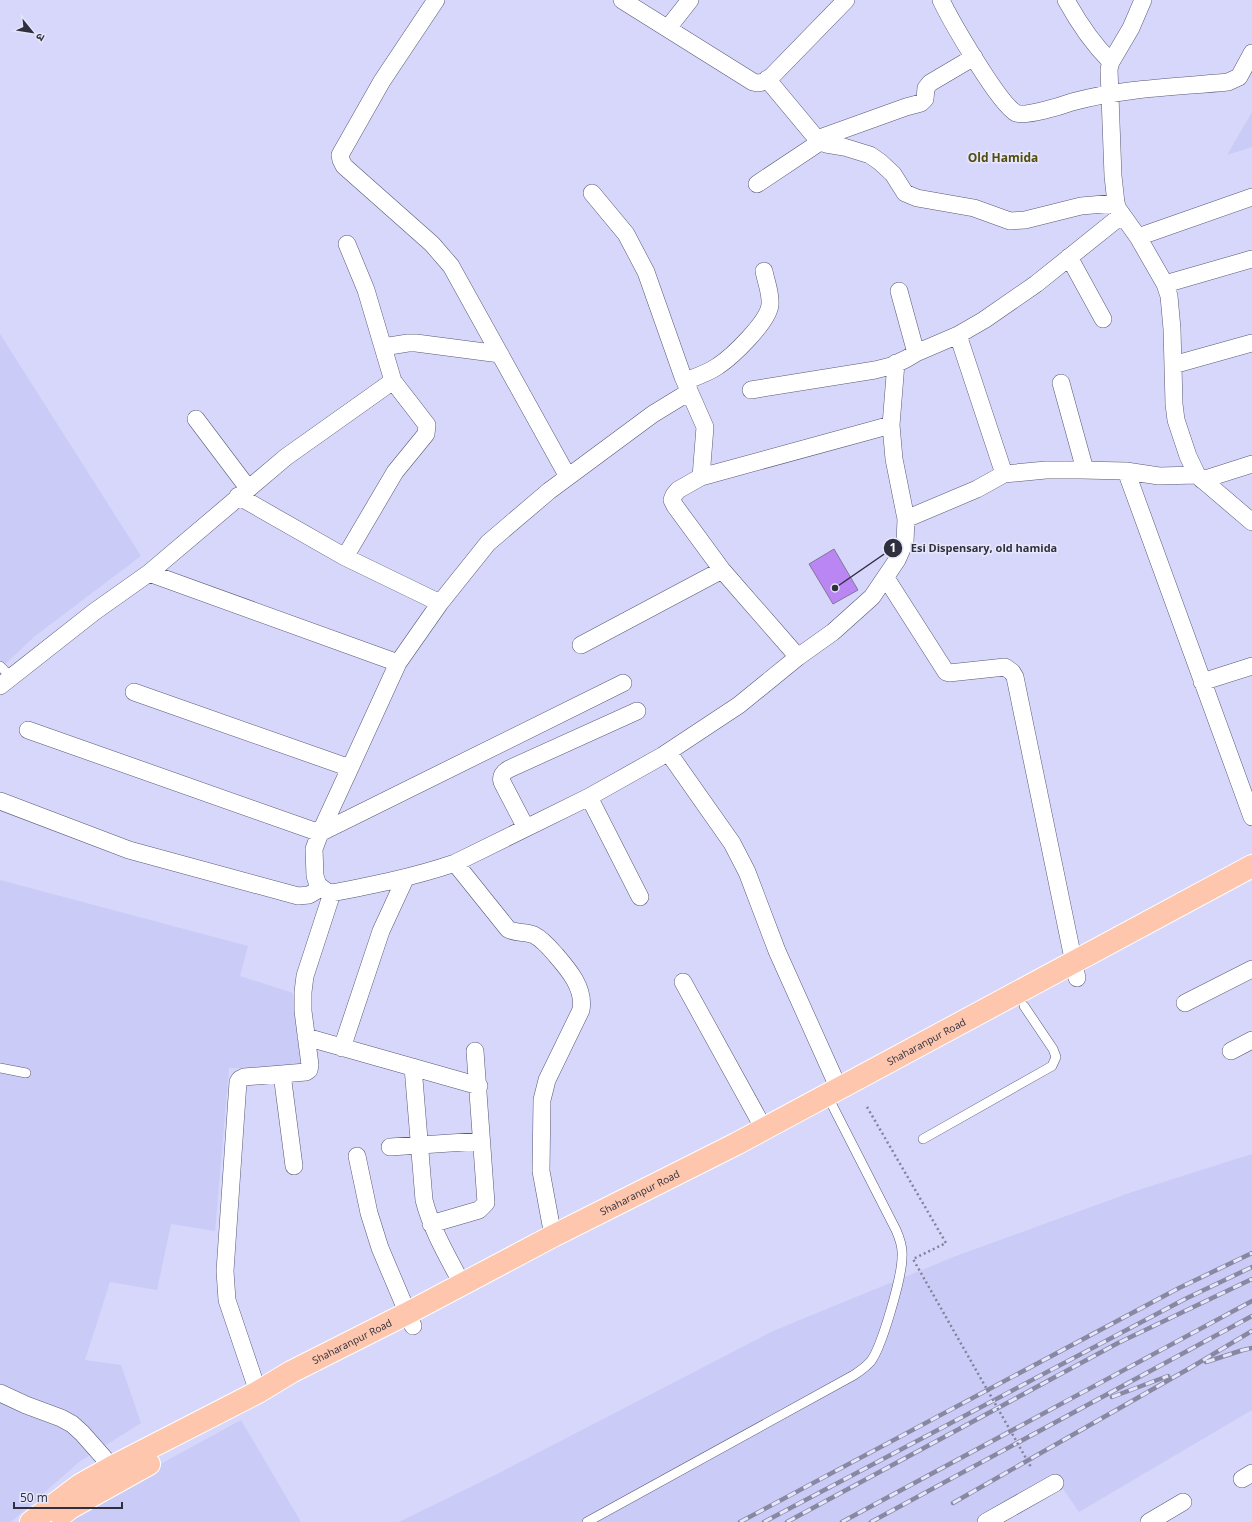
<svg xmlns="http://www.w3.org/2000/svg" width="1252" height="1522" font-family="'Open Sans','Noto Sans Devanagari',sans-serif">
<rect width="100%" height="100%" fill="#d6d7fb"/>
<path fill="#cbcbf7" d="M1252,112V147L1227,155Z
M0,334L141,556L35,636L0,669Z
M0,880L248,946L240,976L293,993L303,1067L229,1068L215,1231L171,1224L157,1290L110,1282L85,1360L121,1365L141,1423L79,1462L11,1522H0Z
M1252,1154V1410L1079,1512L1061,1486L993,1522H399L499,1473L773,1331L956,1256L1132,1192Z
M241,1420L301,1522H67L76,1514L166,1461Z"/>
<path fill="#ba86f3" stroke="#847696" d="M834,549L858,590L833,604L809,564Z"/>
<g fill="none" stroke-linecap="round" stroke-linejoin="round">
<g stroke="#585877" stroke-width="10">
<path id="service" d="M0,666L11,677
M0,1068L26,1073
M923,1139L1052,1066L1056,1057L1053,1049L1024,1006
M587,1522L854,1375C860,1371 866,1367 871,1361C882,1346 902,1277 902,1257C903,1248 900,1239 896,1230L827,1095"/>
</g>
<g stroke="#585877" stroke-width="18">
<path id="minor" d="M436,0L382,81L340,155L341,160L344,166L432,244L451,266L568,477
M622,0L753,82C762,85 767,80 773,75L846,0
M941,0C951,21 999,104 1016,113C1025,117 1061,106 1072,102C1123,88 1176,87 1228,82L1239,77L1252,53
M1066,0C1078,22 1093,44 1111,62
M1143,0L1131,28L1111,62L1109,69L1113,176L1116,203L1118,209L1138,237L1165,284L1169,296L1172,329L1174,404L1176,420L1188,456L1197,475L1252,522
M668,28L690,0
M767,79L817,139L826,144L844,147L870,155L880,162L893,174L905,193L917,198L974,208L1010,221L1025,220L1081,206L1116,203
M817,139L906,107L921,103L925,99L926,88L930,83L974,57
M757,184L820,142
M592,193L626,234L646,272L683,377L705,427L701,477L891,425
M1138,237L1252,197
M1069,257L1103,319
M1165,284L1252,259
M899,291L916,353
M958,335L1004,474
M383,347L408,343H416L500,354
M1173,365L1252,343
M685,381C696,377 708,373 718,366C733,356 768,322 770,305C771,293 766,282 764,271
M1061,383L1085,470
M751,390L875,370L891,366L906,359L916,353L958,335L984,320L1036,284L1122,215
M689,392L653,414L549,491L488,543L440,603L398,663L350,768L320,833L314,849L315,876L318,885L326,891L332,893C373,885 414,877 455,863L589,797L662,756L739,705L798,657L833,632L872,597L897,560L905,542L906,519L894,459L891,425L896,363
M196,419L248,488
M1126,471L1252,817
M701,477L678,490L674,495L672,500L675,506L722,570L798,657
M1202,480L1252,464
M238,496L345,557L440,603
M906,519L977,489L1004,474L1046,470H1081L1126,471L1159,476L1197,475
M345,557L395,472L426,434L427,425L393,381L366,290L347,244
M149,573L398,663
M886,578L946,672L949,673L1005,667L1012,672L1015,677L1077,978
M581,645L722,570
M1202,682L1252,666
M0,686L94,612L149,573L286,457L393,381
M134,692L350,768
M28,730L320,833L623,683
M668,752L732,843L747,872L777,951L839,1089
M589,797L640,897
M0,801L129,850L298,896L309,895L321,888
M526,828L502,782C500,775 504,772 509,769L637,711
M455,863L508,929C516,934 525,931 534,935C542,939 549,947 555,954C568,969 585,988 581,1010L547,1080L542,1100L541,1171L553,1236
M683,982L764,1129
M1185,1003L1252,969
M306,1037L479,1086
M342,1048L381,931L405,879
M1231,1051L1252,1040
M413,1067L424,1200C432,1231 448,1257 462,1284
M282,1074L294,1166
M390,1147L481,1141
M357,1156L369,1213L380,1248L413,1326
M431,1224L479,1210L486,1203L475,1051
M258,1392L227,1300L225,1271L238,1082L240,1079L244,1077L306,1072L309,1070L310,1065L303,1011V992L305,976L332,893
M0,1393L26,1405L61,1418L72,1424L82,1433L112,1467
M1242,1479L1252,1473
M986,1522L1055,1483
M1149,1522L1183,1502"/>
</g>
<g stroke="#fff" stroke-width="24">
<g id="primary">
<path d="M61,1515L70,1508L149,1464"/>
<path id="s1" d="M31,1522L80,1485L112,1467L258,1392L291,1372L408,1313L553,1236L736,1144L1252,866"/>
</g>
</g>
<use href="#service" stroke="#fff" stroke-width="9"/>
<use href="#minor" stroke="#fff" stroke-width="17"/>
<use href="#primary" stroke="#fdc6ad" stroke-width="22"/>
<g stroke="#8888a3" stroke-width="4.5">
<path id="rail" d="M1206,1362L1243,1350L1252,1348
M1112,1397L1168,1376
M953,1503L1190,1368L1252,1331
M740,1522L1179,1288L1252,1253
M764,1522L1185,1299L1252,1267
M787,1522L1118,1343L1252,1279
M842,1522L1252,1301
M871,1522L1252,1316"/>
</g>
<use href="#rail" stroke="#e5e5fc" stroke-width="3" stroke-dasharray="9" stroke-linecap="butt"/>
<path stroke="#82829b" stroke-width="2.5" stroke-dasharray="2 3" stroke-linecap="butt" d="M867,1107L946,1243L913,1259L1031,1467"/>
</g>
<g text-anchor="middle" stroke-width="3.5" stroke-linejoin="round" paint-order="stroke">
<g font-size="10" fill="#2f2f3e" stroke="#e5e5fc">
<text dy="4" stroke="none"><textPath href="#s1" startOffset="1017">Shaharanpur Road</textPath></text>
<text dy="4" stroke="none"><textPath href="#s1" startOffset="693">Shaharanpur Road</textPath></text>
<text dy="4" stroke="none"><textPath href="#s1" startOffset="369">Shaharanpur Road</textPath></text>
</g>
<g font-size="12" font-weight="bold" fill="#524d0e" stroke="#e5e5fc">
<text x="1003" y="162">Old Hamida</text>
</g>
</g>
<path fill="none" stroke="#2f2f3e" stroke-width="1.5" d="M835 588L893 548"/>
<g fill="#2f2f3e" stroke="#e5e5fc" stroke-width="1.5">
<circle cx="835" cy="588" r="4"/>
<circle cx="893" cy="548" r="10"/>
</g>
<g font-size="12" text-anchor="middle" font-weight="bold" fill="#fff">
<text x="893" y="552">1</text>
</g>
<g font-size="11" text-anchor="middle" font-weight="bold" fill="#2f2f3e" stroke="#e5e5fc" stroke-width="3.5" stroke-linejoin="round" paint-order="stroke">
<text x="984" y="552">Esi Dispensary, old hamida</text>
</g>
<g transform="translate(32 32) rotate(120)" stroke="#e5e5fc" stroke-width="3" paint-order="stroke">
<path d="M0-3L7 15L0 10L-7 15Z" fill="#2f2f3e"/>
<text y="-6" font-size="11" font-weight="bold" text-anchor="middle" fill="#2f2f3e">उ</text>
</g>
<path d="M14 1502v6h108v-6" fill="none" stroke="#2f2f3e" stroke-width="2"/>
<text x="20" y="1502" font-size="12" fill="#2f2f3e" stroke="#e5e5fc" stroke-width="3" paint-order="stroke">50 m</text>
</svg>
